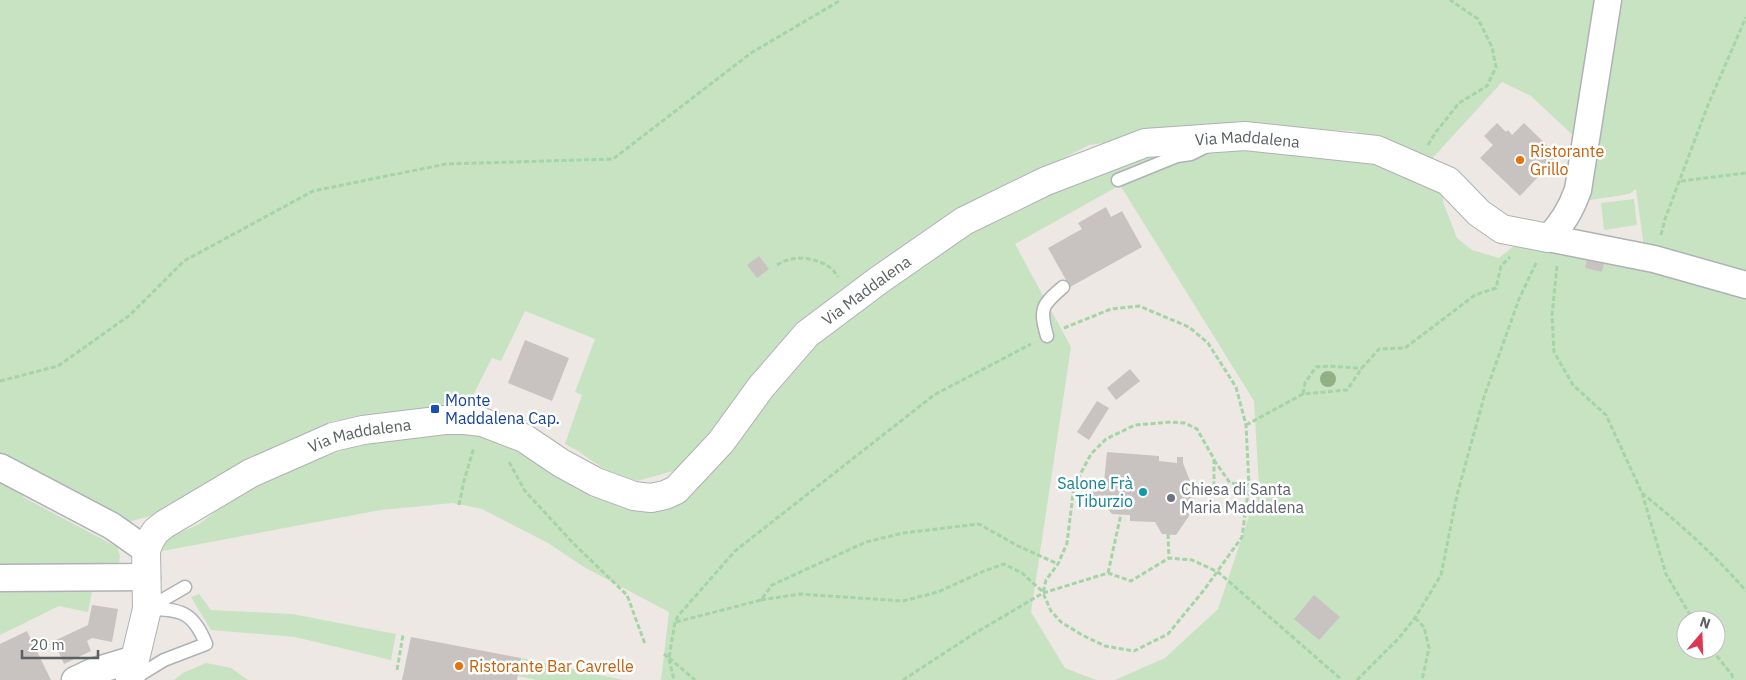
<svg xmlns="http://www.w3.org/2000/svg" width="1746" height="680" font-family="'IBM Plex Sans',sans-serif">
<rect width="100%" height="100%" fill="#ede8e3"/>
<path fill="#c8e3c1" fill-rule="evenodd" d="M0,0H1595L1577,139L1531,96L1502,82L1429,162L1354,131L1229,126L1089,145L962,211L731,407L677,470L637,481L604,469L578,451L565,444L582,395L575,392L595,339L525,311L501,361L492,358L469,403L333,421L224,473L173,507L158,514L128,522L31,473L23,497L117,547L120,556L118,572L96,571L88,612L59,606L0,635Z
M1623,0H1746V680H1115L1165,658L1218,609L1259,486L1254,401L1120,185L1015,244L1071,347L1031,612L1065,668L1096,680H661L669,612L584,567L548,543L482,509L453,503L381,510L157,552L162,541L199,524L234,498L293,469L361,443L459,430L496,440L553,468L664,506L815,340L936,249L1063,184L1153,150L1249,143L1377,158L1443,194V202L1457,238L1472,250L1499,258L1520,241L1646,262L1636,189L1629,194L1590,200L1620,10ZM1686,620H1716V650H1686Z
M1634,199L1637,225L1604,230L1601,203Z
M199,594L211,610L292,614L396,634L391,660L295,637L211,630L191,597Z
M521,658L623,680H537L518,676Z
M206,663L231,668L248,680H174L183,673Z"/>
<path fill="#c8c3c0" d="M1497,123L1506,132L1508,130L1512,135L1524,123L1558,156L1520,196L1480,158L1493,145L1484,136Z
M1106,207L1111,217L1122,211L1142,247L1070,287L1048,248L1082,229L1078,223Z
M1588,255L1605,259L1602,272L1585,268Z
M759,256L769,269L757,278L747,265Z
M525,340L569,358L552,401L508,383Z
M1130,369L1140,381L1116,400L1107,388Z
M1097,401L1109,408L1089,440L1077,432Z
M1107,452L1159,456V461L1177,463V457H1183V463L1194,491L1193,510L1176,535L1162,534L1155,522L1130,521V515L1112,514L1102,502L1098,504L1090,494L1104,482Z
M1314,595L1340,617L1319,640L1294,619Z
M92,605L118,609L112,642L92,638L87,641L91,651L64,664L54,641L88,625Z
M27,631L51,680H0V644Z
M411,637L521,658L517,680H402Z"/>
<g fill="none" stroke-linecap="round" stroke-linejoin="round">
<g stroke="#aeb2b4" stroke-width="15">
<path id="service" d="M1118,180L1177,156L1191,154L1207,146
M1047,336C1039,308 1042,305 1063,287
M147,609L185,587
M133,679L164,660L206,644C193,611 180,609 147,609"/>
</g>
<g stroke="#aeb2b4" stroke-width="29">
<path id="minor" d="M1548,238C1563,224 1571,209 1578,190L1608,0
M1548,238L1654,259L1746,285
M0,467L112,526L146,550
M0,578L147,577
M75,680L92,672L135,659"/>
</g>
<g stroke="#aeb2b4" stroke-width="30">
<g id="tertiary">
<path id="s1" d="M130,680L147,609L146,550L150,540L156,531L165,524L251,473L333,437L363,430L445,420H465L482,422L524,438L561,463L596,482L634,496L651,498L665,495L676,490L721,442L761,387L807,334L879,280L964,221L1046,181L1145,143L1245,136L1377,150L1448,181L1479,213L1502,229L1548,238"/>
</g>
</g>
<path stroke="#a5d4a6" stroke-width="3" stroke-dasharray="5 2.5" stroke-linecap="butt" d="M1428,145L1436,132L1459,103L1487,86L1496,67L1492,47L1478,19L1450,0
M1681,181L1746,173
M1661,235L1665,219L1708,105L1746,17
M777,265C780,263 784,261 788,260C804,255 830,261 838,277
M1557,266L1552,315L1554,352L1573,385L1606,415L1642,493L1666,574L1693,620
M1064,328L1111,309L1139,306L1189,327L1208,343L1236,387L1246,425L1249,485L1242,537L1204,590L1168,634L1134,651L1105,646L1082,635L1061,622L1051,611L1043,593L1046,580L1058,564L1067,543L1074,486L1091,454L1106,439L1135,425L1171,422L1185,423L1197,429L1214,459V493
M0,381L58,366L130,315L184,261L313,191L446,164L613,159L751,53L841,0
M1303,394L1305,383L1316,367C1332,365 1347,368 1362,368
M1246,425L1303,394L1347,390L1362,368L1379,349L1405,348L1475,295L1496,288L1501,266L1510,257
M1214,460L1230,483L1249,485
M509,462L525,491L575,545L627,595L645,644
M1642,493C1680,524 1714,554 1746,591
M459,505L464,481L474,447
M1168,534L1169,558
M1108,573L1121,514
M761,600L800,594L903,601L938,592L984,571L1004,564L1022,573L1043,592
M1415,618L1424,627L1429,648L1422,680
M676,622L761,600L772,585L866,542L903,533L979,524L1018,546L1058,564
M1712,650L1732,675L1733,680
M664,654L669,658L675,622L678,616L735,551L934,395L1031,344
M669,658L695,680
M669,659L674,680
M397,670L403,635
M903,680L972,635L1043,593L1108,573L1131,581L1169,558L1192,560L1218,572L1342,680
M1357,680L1399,638L1415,618L1441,575L1457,495L1484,397L1519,299L1537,261"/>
<use href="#service" stroke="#fff" stroke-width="12"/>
<use href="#minor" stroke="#fff" stroke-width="26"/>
<use href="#tertiary" stroke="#fff" stroke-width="28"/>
</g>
<circle fill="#92b086" cx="1328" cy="379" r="8"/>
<g fill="#e8710a" stroke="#fff" stroke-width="2">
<circle cx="1520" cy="160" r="5"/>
<circle cx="459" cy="666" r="5"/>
</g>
<rect fill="#1a4fb4" stroke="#fff" stroke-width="2" x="430" y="404" width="10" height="10" rx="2.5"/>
<circle fill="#0f9aa8" stroke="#fff" stroke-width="2" cx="1143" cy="492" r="5"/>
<circle fill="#6b7280" stroke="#fff" stroke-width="2" cx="1171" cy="498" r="5"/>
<g text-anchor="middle" stroke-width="5" stroke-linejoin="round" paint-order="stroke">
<g font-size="16" fill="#5b6062" stroke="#fff">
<text dy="6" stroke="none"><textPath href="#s1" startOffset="1416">Via Maddalena</textPath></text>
<text dy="6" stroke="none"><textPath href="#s1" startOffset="996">Via Maddalena</textPath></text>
<text dy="6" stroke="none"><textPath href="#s1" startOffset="381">Via Maddalena</textPath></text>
</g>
<g font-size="16" fill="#c56008" stroke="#fff" text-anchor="start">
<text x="1530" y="157">Ristorante<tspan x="1530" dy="18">Grillo</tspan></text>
<text x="469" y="672">Ristorante Bar Cavrelle</text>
</g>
<g font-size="16" fill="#164399" stroke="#fff" text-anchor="start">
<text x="445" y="406">Monte<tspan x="445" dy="18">Maddalena Cap.</tspan></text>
</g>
<g font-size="16" fill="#0d838f" stroke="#fff" text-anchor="end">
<text x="1133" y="489">Salone Frà<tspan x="1133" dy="18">Tiburzio</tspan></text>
</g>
<g font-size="16" fill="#5b616d" stroke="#fff" text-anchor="start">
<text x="1181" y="495">Chiesa di Santa<tspan x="1181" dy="18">Maria Maddalena</tspan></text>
</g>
</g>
<g transform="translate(1701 635) rotate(19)"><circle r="24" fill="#ffffff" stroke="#bdbfc0"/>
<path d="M0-4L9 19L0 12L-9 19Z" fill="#dd3852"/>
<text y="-8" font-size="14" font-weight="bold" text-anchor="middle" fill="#5b6062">N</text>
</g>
<path d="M22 650v8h76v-8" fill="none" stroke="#5b6062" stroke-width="2.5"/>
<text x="30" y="650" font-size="15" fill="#5b6062" stroke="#ffffff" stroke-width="4" paint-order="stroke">20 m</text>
</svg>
